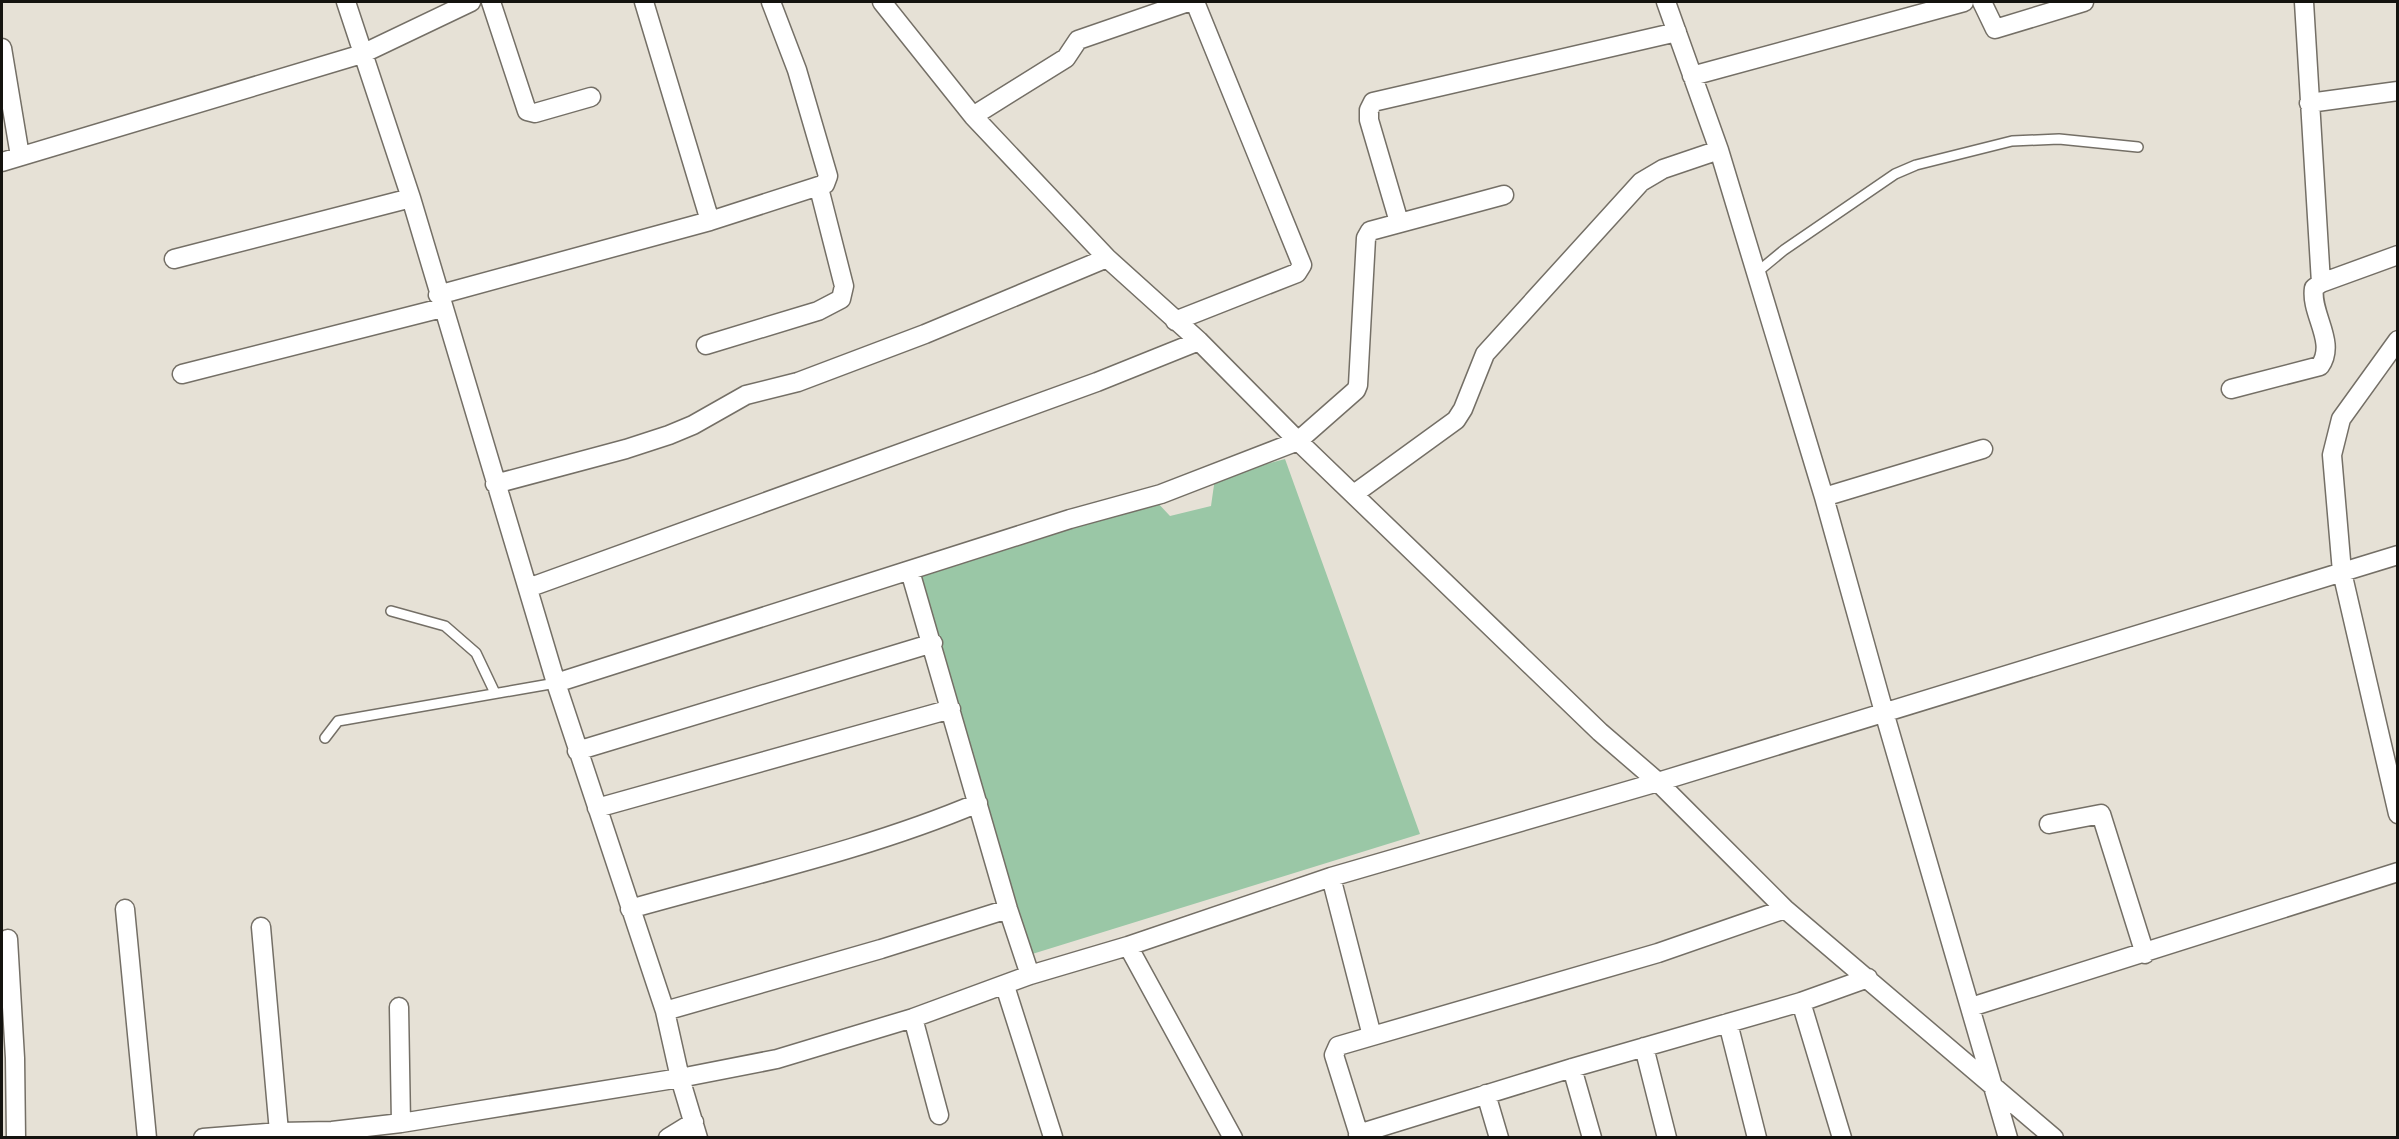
<svg xmlns="http://www.w3.org/2000/svg" width="2399" height="1139" font-family="Rubik,sans-serif">
<rect width="100%" height="100%" fill="#e6e1d6"/>
<path fill="#9ac7a6" d="M1285,459L1420,834L1029,955L918,573L1155,500L1170,516L1211,506L1215,478Z"/>
<g fill="none" stroke-linecap="round" stroke-linejoin="round">
<g stroke="#746f66" stroke-width="12">
<path id="lane" d="M1755,274L1784,250L1895,174L1916,165L2012,141L2059,139L2138,147
M391,611L445,626L476,653L495,693
M325,738L338,721L556,683"/>
</g>
<g stroke="#746f66" stroke-width="21">
<path id="street" d="M346,2L411,198L556,683L665,1011L680,1078L698,1138
M491,2L527,111L535,113L591,97
M644,2L710,221
M882,2L973,116L1107,258L1199,341L1298,441L1600,732L1658,782L1785,909L2054,1138
M1666,2L1719,150L1824,497L1884,712L2008,1138
M1982,2L1995,29L2084,2
M2304,2L2321,283
M2,48L20,156
M1692,76L1964,2
M2309,103L2398,91
M973,116L1066,58L1078,40L1188,2
M2,162L362,54L471,2
M1399,222L1369,120V110L1373,102L1677,32
M174,259L411,198
M438,295L710,221L825,184L828,176L797,70L771,2
M1175,321L1297,273L1302,265L1195,2
M2398,340L2341,419L2332,455L2342,572L2398,814
M706,345L818,311L841,299L844,286L819,188
M182,374L442,308
M2231,389L2320,366C2337,342 2310,314 2314,288L2321,283L2398,255
M495,484L626,449L669,435L693,425L746,395L798,382L925,334L1107,258
M1354,494L1456,420L1463,409L1485,354L1641,182L1663,169L1719,150
M1824,497L1983,449
M910,571L1008,909L1030,975
M528,588L1097,382L1199,341
M556,683L1070,519L1161,494L1298,441L1356,390L1358,385L1366,238L1370,231L1504,195
M577,751L933,643
M597,808L951,709
M2049,824L2101,814L2145,954
M1331,877L1372,1036
M125,909L147,1138
M630,909C746,876 867,850 978,803
M261,927L279,1132
M8,939L15,1058L16,1138
M1128,946L1233,1138
M1005,986L1053,1137
M1801,1002L1842,1138
M399,1007L401,1123
M1971,1007L2398,872
M665,1011L881,949L1008,909
M913,1018L939,1115
M1728,1023L1757,1138
M1644,1047L1667,1138
M1572,1068L1592,1138
M1486,1094L1499,1138
M1358,1134L1572,1068L1801,1002L1868,978
M203,1138L279,1132L332,1131L401,1123L680,1078L777,1059L913,1018L1030,975L1128,946L1331,877L1658,782L2398,555
M668,1138L694,1122
M1360,1138L1334,1055L1338,1046L1658,953L1785,909"/>
</g>
<use href="#lane" stroke="#fff" stroke-width="9"/>
<use href="#street" stroke="#fff" stroke-width="18"/>
</g>
<rect width="2399" height="1139" fill="none" stroke="#14130f" stroke-width="6"/>
</svg>
